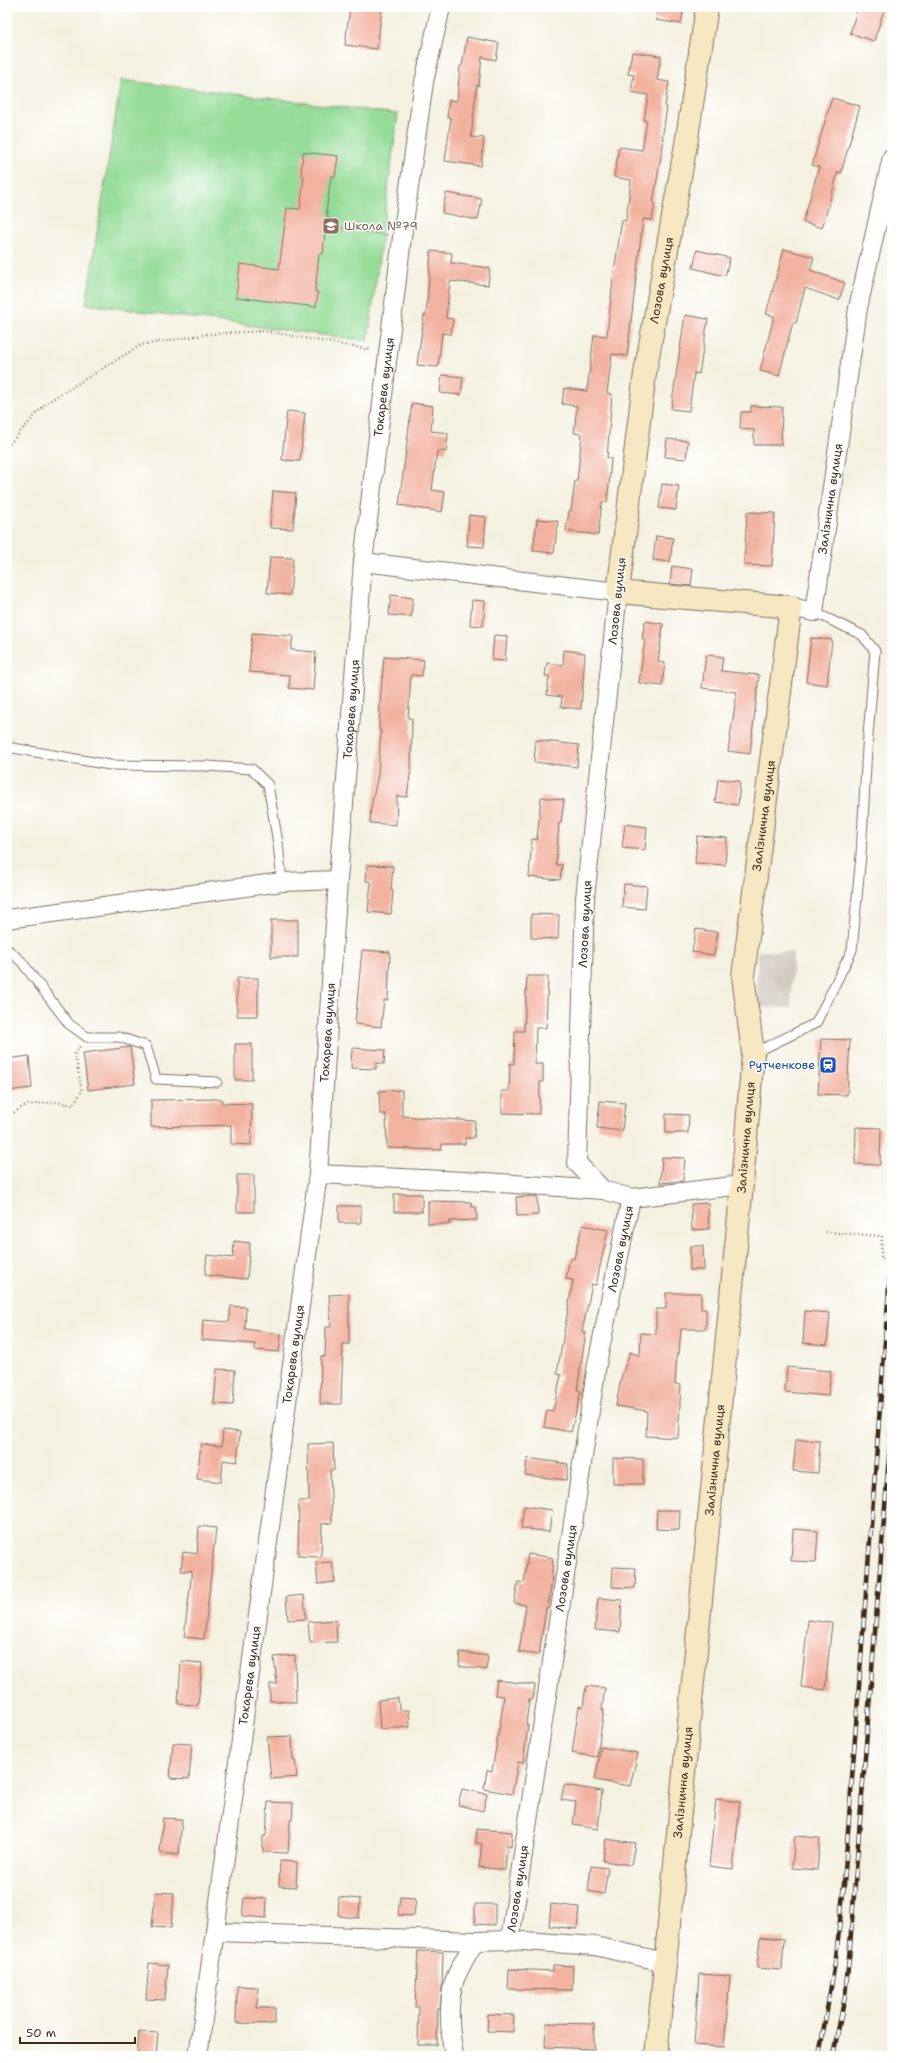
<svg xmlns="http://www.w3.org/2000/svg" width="899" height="2063" font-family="'Shantell Sans',sans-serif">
<rect width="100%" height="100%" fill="#fff"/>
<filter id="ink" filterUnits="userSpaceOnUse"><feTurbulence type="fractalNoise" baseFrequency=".025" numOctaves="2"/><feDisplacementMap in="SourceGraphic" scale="8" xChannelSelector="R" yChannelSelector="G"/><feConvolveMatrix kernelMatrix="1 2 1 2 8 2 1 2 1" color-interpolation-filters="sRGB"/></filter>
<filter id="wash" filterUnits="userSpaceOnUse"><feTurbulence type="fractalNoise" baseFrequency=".012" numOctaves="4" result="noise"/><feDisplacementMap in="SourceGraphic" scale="16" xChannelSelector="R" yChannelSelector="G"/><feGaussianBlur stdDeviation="0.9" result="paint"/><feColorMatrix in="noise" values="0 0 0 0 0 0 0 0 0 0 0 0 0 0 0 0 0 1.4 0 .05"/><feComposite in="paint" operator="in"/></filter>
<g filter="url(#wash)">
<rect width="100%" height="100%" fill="#f4f1e0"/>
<path fill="#ccc2b9" d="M758,951L793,952L791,1008L756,1007Z"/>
<path fill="#94dc98" stroke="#68835b" d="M121,80L398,114L368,341L86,304Z"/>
<g id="blocks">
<path fill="#f2b2a0" d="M350,7H382L377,49L345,45Z
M658,7H684L681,24L656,20Z
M858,7H885L874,41L850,33Z
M467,37L499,43L496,60L482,57L479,86L477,85L471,137L484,138L481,166L445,161L451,118L447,117L449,100L457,101L460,66H462Z
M632,52L661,56L657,80L669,82L665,106L667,107L662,139H664L653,203H655L652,220L643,219L627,356L612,354L607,393L612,394L607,458H611L609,485L607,502H602L598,535L566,531L569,511H571L575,481H577L582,434L574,433L577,406L562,404L564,388L587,391L594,335L607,336L613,279L622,220L626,221L631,180L614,177L619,147L642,150L647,121H644L648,95L631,92L634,75L628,74Z
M832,98L860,106L841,173L838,172L822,228L803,222L819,167L812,165Z
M303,152L338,156L335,177L331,176L326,213H328L327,218L332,219L330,233H325L323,254H319L315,292H318L316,307L236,297L240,264L279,269L287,208L300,209L304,176L301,175Z
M446,193L482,199L478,220L442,213Z
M784,249L814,257L810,270L845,283L839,300L805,288L796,323L793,322L779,376L760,371L774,316L766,314Z
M697,250L730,258L725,276L693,268Z
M431,251L452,253L451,263L490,268L488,285L450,281L446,318L453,319L451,334L442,333L438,367L417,365L424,315L426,316Z
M685,315L708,319L699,374L694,373L689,411L671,409Z
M442,375L463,377L461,395L440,393Z
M412,403L433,406L431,431L448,433L446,452L437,451L432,490L445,492L442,512L399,505Z
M751,406L782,407L781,445H754V430L740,429L741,412H751Z
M287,411L305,413L300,461L282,460Z
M667,439L688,441L686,459L665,457Z
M662,484L679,486L676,510L659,508Z
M273,491L296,493L293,529L270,528Z
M747,512L775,513L772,566L744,565Z
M469,515L486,517L484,547L467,546Z
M537,519L558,521L554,553L533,551Z
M656,536L673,538L670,562L653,560Z
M270,557L293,558L290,595L267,593Z
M672,566L693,569L691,586L670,584Z
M391,595L413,598L411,617L389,615Z
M472,600L485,601L483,626L470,625Z
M645,621L663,624L658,662L665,663L662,686L639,683L645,639H642Z
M252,633L293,636L291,650L316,652L313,690L289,688L290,675L249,672Z
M494,635L507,636L505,661L492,660Z
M811,638L832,640L827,685L806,682Z
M564,650L585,653L581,709L561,707L562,697L547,695L549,676H545L547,663L563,665Z
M706,655L723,657L721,671L759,675L750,754L728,751L737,692L702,688Z
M384,657L424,660L422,676L411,675L408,718L412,719L411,769L407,797L397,796L396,825L370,823L371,807L378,775L381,730H379L380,704Z
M536,740L579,745L577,767L534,762Z
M718,779L740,781L738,805L715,802Z
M541,797L564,800L561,823H559L556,865H562L560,880L529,877L532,839L537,840Z
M625,824L647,827L645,850L622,848Z
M697,836L727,838L725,865L695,863Z
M367,865L393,866L391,890L393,891L391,914L368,912L371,882L366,881Z
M624,884L647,886L645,909L622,907Z
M531,914L559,915L558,939L531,938Z
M271,920H298V957H271Z
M696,929L718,932L714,955L692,952Z
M362,950L390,952L388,1000H384L381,1027L355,1024Z
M527,976H548L546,1028H536L535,1064H543V1082H540L539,1114L502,1113V1091H509L510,1063L514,1064L515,1031H524Z
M237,978H258V1016H237Z
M821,1039L850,1040L847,1095L818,1094Z
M235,1044H252V1080H235Z
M130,1047L135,1084L88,1090L83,1053Z
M352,1048L385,1050L384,1064L376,1063V1069L351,1068Z
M29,1056L32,1088L7,1091V1059Z
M402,1090V1116L475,1121L474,1138H465V1144H442L441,1150L387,1148L386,1114H380L379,1091Z
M222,1099V1103L252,1104L251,1145L231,1144V1125L151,1127V1100Z
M600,1101L625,1103L622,1131L597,1128Z
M666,1114L689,1115L688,1133H666Z
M856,1127L881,1128L880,1165L855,1164Z
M662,1157L685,1158L683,1181L660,1183Z
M237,1175H254V1212H237Z
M394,1194H422V1212H394Z
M537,1196L538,1215L517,1216L516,1197Z
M428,1201L471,1202L472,1207H476L477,1220L450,1221V1224H428Z
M708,1203L709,1229L692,1230L691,1204Z
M339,1206H361V1223H339Z
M582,1225L608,1230L596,1285L592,1284L582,1332H586L577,1390L581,1391L571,1432L544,1427L547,1410L553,1411L561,1375L557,1374L573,1280L566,1279L570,1258L574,1259Z
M234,1241L250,1243L247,1279L205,1275L207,1255L233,1258Z
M690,1246H703L704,1270H690Z
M666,1293H701V1309H706V1329H681L679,1353H677L675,1384L681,1385L678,1438L646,1436L647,1411L616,1406L621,1378L630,1352L640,1356L641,1333L656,1334V1309H666Z
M349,1294V1344H343L341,1404H320L321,1356L325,1357L326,1327H331L329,1295Z
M231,1306L246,1307L245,1329L281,1334L279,1352L255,1350V1344L202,1340L203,1320L229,1322Z
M805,1311L830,1313L827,1345L803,1343Z
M787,1367L831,1371L828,1396L785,1392Z
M217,1369L235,1370L233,1405L214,1404Z
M223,1430L240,1432L237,1462L223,1460L221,1482L197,1479L201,1444L222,1446Z
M796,1440L820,1441L818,1473L793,1471Z
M333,1443L334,1470H330L332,1523L322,1524L321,1557L298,1556L299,1501H309L308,1444Z
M527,1458L568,1464L566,1480L525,1475Z
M613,1458L643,1459V1484H613Z
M524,1506L552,1510L549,1532L521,1528Z
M657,1510H680L679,1530L656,1529Z
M199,1526L216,1528L204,1639L184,1637L192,1571H181L183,1552L197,1554Z
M793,1529L818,1531L816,1562L791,1561Z
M528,1554L553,1558L551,1587L548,1608H546L539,1655L519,1652L526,1605L514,1603L518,1582L524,1583Z
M332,1562L335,1582L318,1584L316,1563Z
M613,1567L636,1568L635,1588L612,1587Z
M304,1595L306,1619L288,1620L286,1597Z
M598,1598L622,1600L620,1632L595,1630Z
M336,1620L337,1642L310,1643L308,1622Z
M808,1620L832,1623L825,1690L801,1687Z
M460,1652L488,1656L486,1670L459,1666Z
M295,1655L296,1702L270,1701V1684H277L274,1657Z
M181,1661L202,1663L198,1705L178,1704Z
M497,1680L535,1685L533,1699H529L526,1725H528L523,1763L518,1762L512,1794L484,1789L487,1770L492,1771L501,1718L504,1696L495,1695Z
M586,1686L605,1688L602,1710H604L597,1757L572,1753L579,1706L583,1707Z
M398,1698L399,1710H409L410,1727L380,1729L378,1700Z
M292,1736L293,1760H295L297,1777L271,1779L267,1737Z
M173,1743L192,1744L189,1779L170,1778Z
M601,1747L638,1753L630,1786L595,1780Z
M564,1785L602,1791L598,1829L573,1825L576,1802L561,1800Z
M462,1789L487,1794L483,1811L458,1805Z
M716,1799L740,1802L733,1869L709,1866Z
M268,1802L293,1803L292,1820H290L288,1853L263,1852V1836H266Z
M163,1818L182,1819L179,1855L160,1853Z
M477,1829L512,1832L511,1847L507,1846L505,1870L479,1867L482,1844L476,1843Z
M795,1836L820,1838L817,1870L792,1868Z
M606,1839L635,1843L631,1865L603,1861Z
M280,1861L297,1862L296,1887L279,1886Z
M591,1866L608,1868L604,1894L588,1891Z
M155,1892L174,1893L171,1928L152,1927Z
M339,1897L360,1899L359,1918L338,1916Z
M400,1897L416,1898L414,1916L398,1915Z
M244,1898L267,1899L266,1918L242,1916Z
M475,1904H495V1925L475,1924Z
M551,1904L579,1907L577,1929L549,1926Z
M760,1937L784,1939L782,1970L757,1968Z
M418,1951L443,1952L442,1989L440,2008H438L437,2045H418L419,2007H415Z
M149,1963L168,1965L165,2000L146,1999Z
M553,1965L573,1966L572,1990L508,1989L509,1969L553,1971Z
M699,1974L730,1976L724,2047L694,2045Z
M237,1986L258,1987L257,2008H275V2024L236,2023Z
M488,2014L514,2015L513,2032L487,2031Z
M546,2023L594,2024V2049L545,2047Z
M139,2032L158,2033L156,2056H137Z"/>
</g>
</g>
<g filter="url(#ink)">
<use href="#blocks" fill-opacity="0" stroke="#7c7062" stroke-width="1"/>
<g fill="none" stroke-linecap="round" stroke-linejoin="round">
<g stroke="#7c7062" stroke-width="11">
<path id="service" d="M7,747L110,765L207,766L252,769L268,785L278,843L282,882
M7,949L21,961L69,1024L87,1037H119L146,1046L156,1079L217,1082
M754,1053L816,1023L852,950L861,855L867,748L875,651L862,635L814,612"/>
</g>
<g stroke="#7c7062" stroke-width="20">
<g id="minor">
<path d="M363,562L618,592L585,898L577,1163L603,1190"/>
<path id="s1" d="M791,607L814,612L858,308L892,157"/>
<path d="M7,919L282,882L338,880"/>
<path d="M318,1174L485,1182L603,1190L631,1198L742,1185"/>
<path d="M215,1932L475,1941L510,1940L595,1946L664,1962"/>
<path id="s2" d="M510,1940L597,1364L631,1198"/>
<path id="s3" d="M198,2056L318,1174L338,880L363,562L402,237L424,82L441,7"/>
<path d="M454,2056C450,2033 447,2001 455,1979C460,1966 468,1953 475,1941"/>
</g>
</g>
<g stroke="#7c7062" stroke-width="24">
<g id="secondary">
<path id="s4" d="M656,2056L742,1185L753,1054L743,976L791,607L618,592L645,373L686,144L707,7"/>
</g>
</g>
<path stroke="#7c7062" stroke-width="2.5" stroke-dasharray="1 3" stroke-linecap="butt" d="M331,226L387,235
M7,447L46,403L141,345L208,334L264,331L372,350
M7,1117L26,1105L55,1102L73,1105L82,1091L75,1054L80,1046
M826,1232L882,1236"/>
<use href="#service" stroke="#fff" stroke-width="9"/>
<use href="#minor" stroke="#fff" stroke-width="18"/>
<use href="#secondary" stroke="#f7e8c3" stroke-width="22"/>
<g stroke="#3b2a1e" stroke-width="4.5">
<path id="rail" d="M819,2056L836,1957L844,1884L892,1248
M833,2056L845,1996L849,1958L892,1419"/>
</g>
<use href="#rail" stroke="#fff" stroke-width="3" stroke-dasharray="9" stroke-linecap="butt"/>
<path stroke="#7c7062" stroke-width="2.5" stroke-dasharray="1 3" stroke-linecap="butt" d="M882,1236L881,1259H892"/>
</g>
</g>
<defs>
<g id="school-square" transform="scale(0.9)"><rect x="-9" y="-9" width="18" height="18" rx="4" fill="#8d6e63" stroke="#fff"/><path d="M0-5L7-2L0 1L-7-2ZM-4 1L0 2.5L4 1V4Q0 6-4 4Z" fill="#fff"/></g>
<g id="station-square" transform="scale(0.9)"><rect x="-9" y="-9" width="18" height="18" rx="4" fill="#1a4fb4" stroke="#fff"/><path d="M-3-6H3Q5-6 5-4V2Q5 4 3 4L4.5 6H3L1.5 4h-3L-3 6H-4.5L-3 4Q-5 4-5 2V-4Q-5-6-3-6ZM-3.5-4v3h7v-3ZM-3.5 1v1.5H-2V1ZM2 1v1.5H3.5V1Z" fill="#fff"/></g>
</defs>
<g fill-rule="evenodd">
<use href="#school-square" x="331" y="226"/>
<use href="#station-square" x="828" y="1065"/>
</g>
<g text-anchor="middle" stroke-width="3" stroke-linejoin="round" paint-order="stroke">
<g font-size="12" fill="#785e54" stroke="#fff" text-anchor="start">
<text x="344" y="230">Школа №79</text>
</g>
<g font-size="12" fill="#3b2a1e" stroke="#fff">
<text dy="4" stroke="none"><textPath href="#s4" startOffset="1946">Лозова вулиця</textPath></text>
<text dy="4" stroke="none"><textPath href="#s3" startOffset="1680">Токарева вулиця</textPath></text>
<text dy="4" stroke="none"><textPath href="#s1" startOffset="138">Залізнична вулиця</textPath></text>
<text transform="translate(617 601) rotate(-84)" y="4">Лозова вулиця</text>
<text dy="4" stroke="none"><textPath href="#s3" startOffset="1356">Токарева вулиця</textPath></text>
<text dy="4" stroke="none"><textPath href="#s4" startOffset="1247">Залізнична вулиця</textPath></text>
<text transform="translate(585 924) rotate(-87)" y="4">Лозова вулиця</text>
<text dy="4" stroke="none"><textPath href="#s3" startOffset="1032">Токарева вулиця</textPath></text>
<text dy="4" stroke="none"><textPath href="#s4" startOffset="923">Залізнична вулиця</textPath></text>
<text dy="4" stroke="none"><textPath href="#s2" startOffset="700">Лозова вулиця</textPath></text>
<text dy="4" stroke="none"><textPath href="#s3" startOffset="708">Токарева вулиця</textPath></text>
<text dy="4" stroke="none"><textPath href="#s4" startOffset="599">Залізнична вулиця</textPath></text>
<text dy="4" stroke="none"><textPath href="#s2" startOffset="376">Лозова вулиця</textPath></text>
<text dy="4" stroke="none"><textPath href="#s3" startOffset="384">Токарева вулиця</textPath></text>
<text dy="4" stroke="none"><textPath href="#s4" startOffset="275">Залізнична вулиця</textPath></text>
<text dy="4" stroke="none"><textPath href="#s2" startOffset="52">Лозова вулиця</textPath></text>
</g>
<g font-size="12" fill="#164399" stroke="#fff" text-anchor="end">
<text x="815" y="1069">Рутченкове</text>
</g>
</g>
<rect width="899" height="2063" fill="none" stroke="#fff" stroke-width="24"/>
<path d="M20 2037v6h115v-6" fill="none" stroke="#3b2a1e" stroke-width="2"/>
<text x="26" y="2037" font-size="12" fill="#3b2a1e" stroke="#ffffff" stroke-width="3" paint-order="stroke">50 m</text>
</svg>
